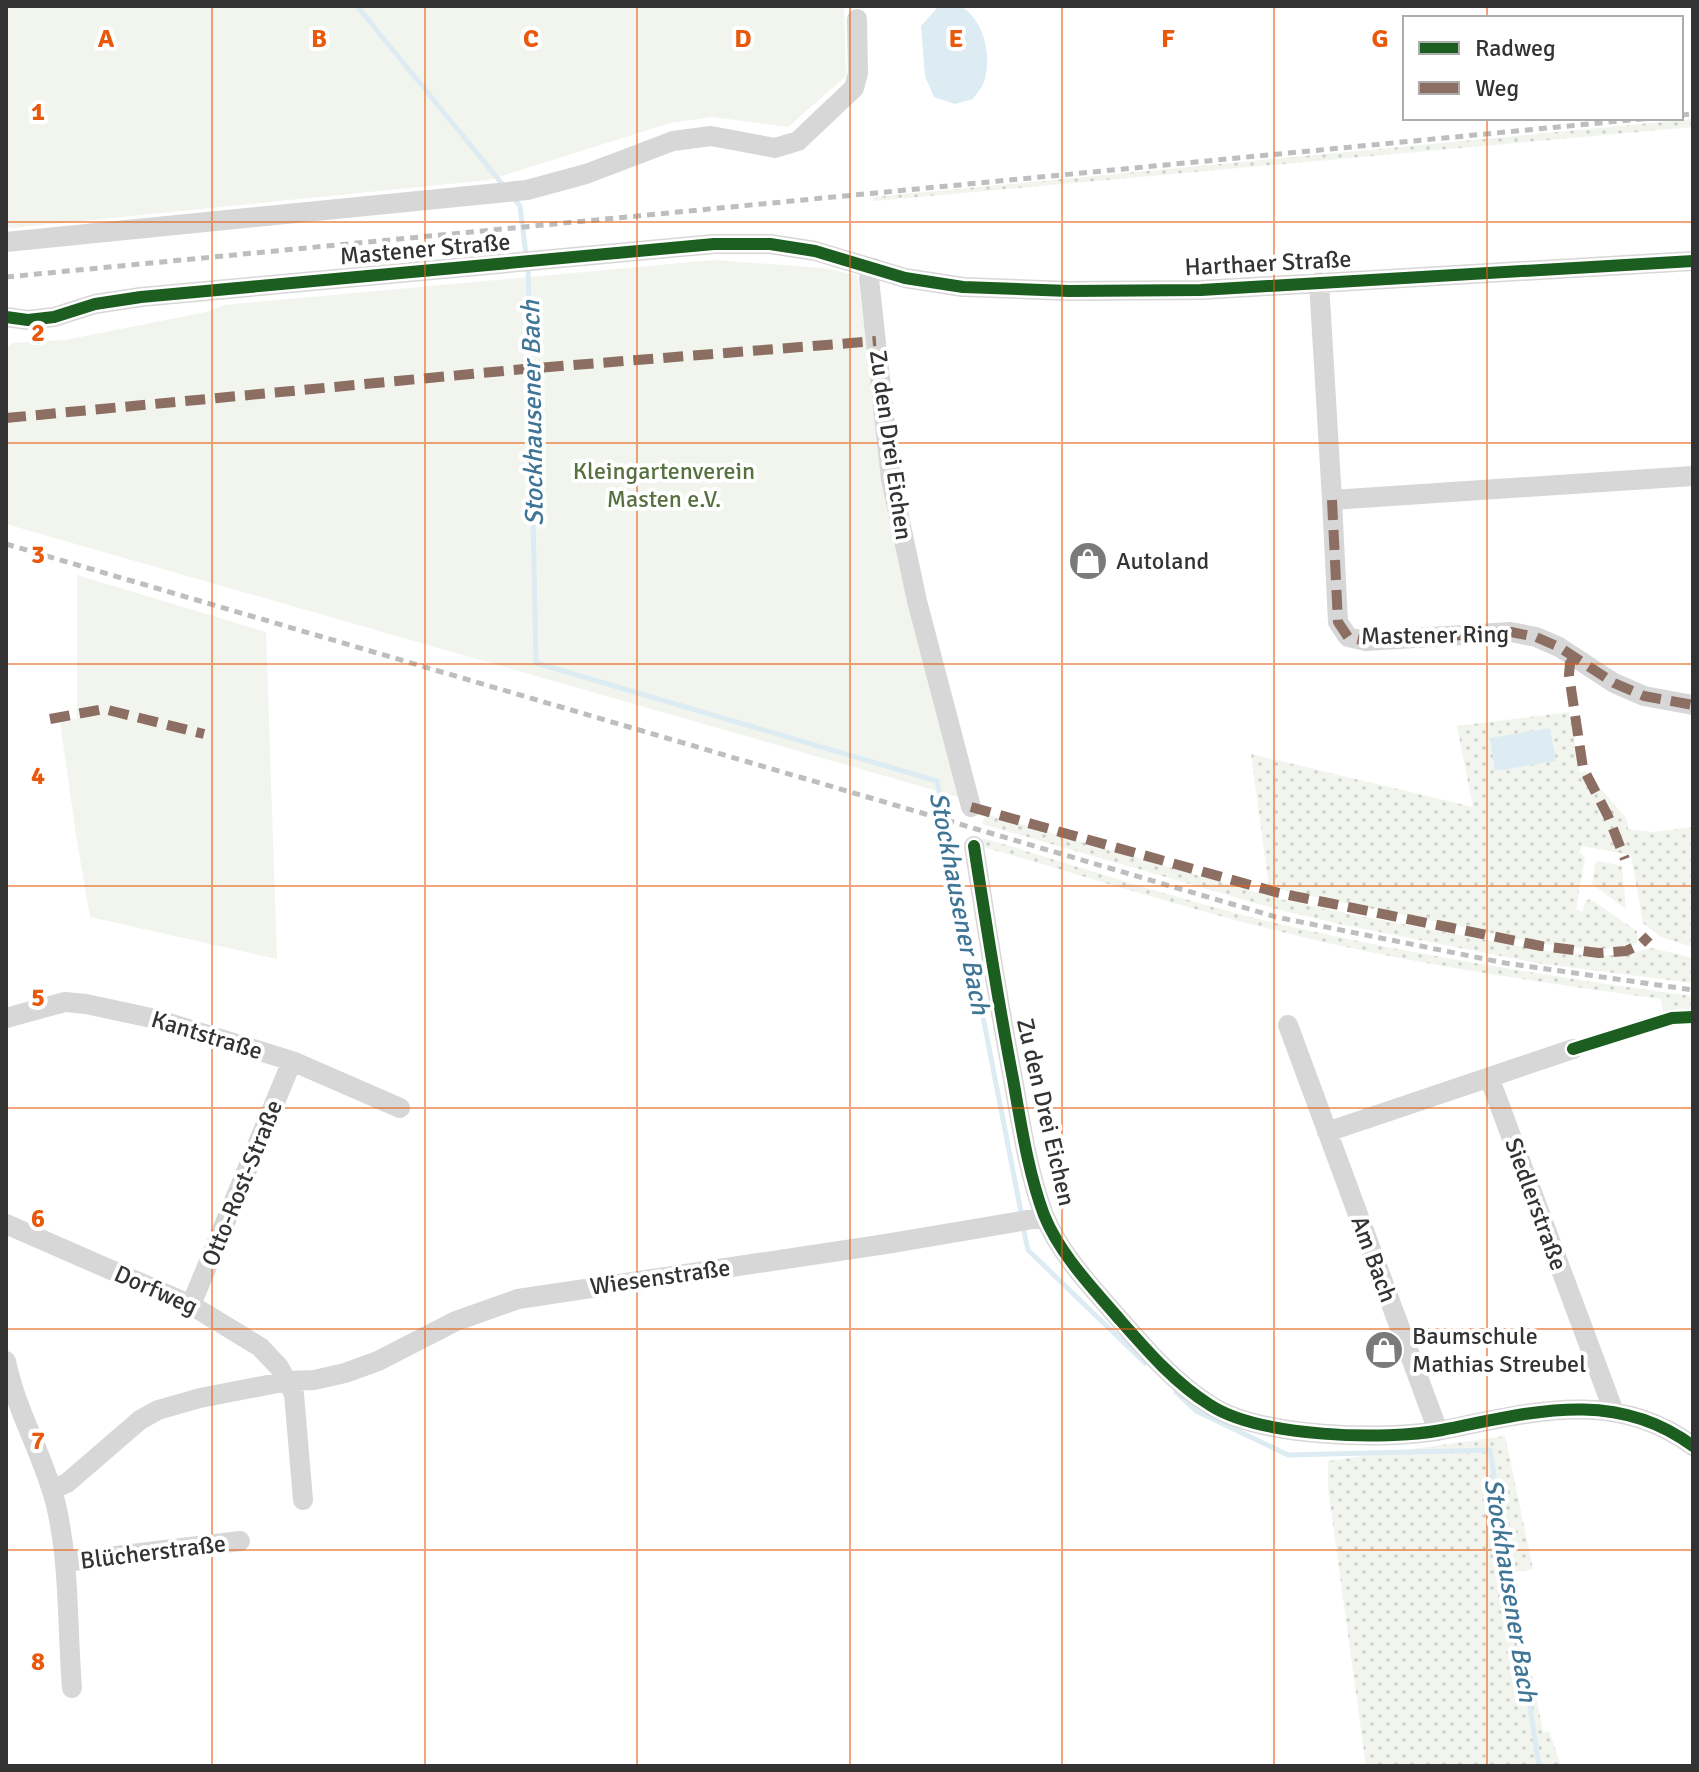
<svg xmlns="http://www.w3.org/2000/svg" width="1699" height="1772" font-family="Signika,sans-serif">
<defs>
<pattern id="grass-dots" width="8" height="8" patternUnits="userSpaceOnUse" patternTransform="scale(2)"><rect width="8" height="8" fill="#f1f5ed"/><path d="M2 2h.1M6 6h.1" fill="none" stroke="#cfd2cc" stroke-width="1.8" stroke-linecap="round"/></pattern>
</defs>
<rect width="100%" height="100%" fill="#fff"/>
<path fill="url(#grass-dots)" d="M1693,119V127L874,201L873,197Z
M1569,712L1580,772L1585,771L1627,819L1628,829L1653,832L1693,827V947L1661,937L1643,923L1631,855L1582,846L1579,852L1585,857L1576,909L1582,912L1586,901L1590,899L1637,931V943C1592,960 1509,936 1462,927C1397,914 1333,901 1269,887L1251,754L1473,807L1457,726Z
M986,814L1280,899L1349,914L1539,950L1598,956L1626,954L1652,948L1693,958V983L1536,963L1344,925L1276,909L982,824Z
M983,838C1080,867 1176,899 1275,923C1413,955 1552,977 1693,996V1014L1664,1018L1661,999C1530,981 1398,962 1270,929C1174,905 1079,874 983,847Z
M1599,861L1622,866L1626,909L1592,884L1595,864Z
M1505,1436L1533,1569L1512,1573L1543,1732L1549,1731L1561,1766H1366L1328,1488V1461Z"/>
<path fill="#f1f5ed" d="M6,6H844L846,76L788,127L712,117L670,123L489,180L11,228L6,227Z
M714,260L823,268L857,275L886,483L965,799L6,524V350L12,343L65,340L206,312L224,305Z
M77,575L266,632L277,959L90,917L76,835L60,721L77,719Z"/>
<path fill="#ddebf3" d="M962,7C985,22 992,57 984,82C982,88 976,94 973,99L955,104L934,97L925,76L921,26L937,8Z
M1550,728L1556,761L1495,771L1490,738Z"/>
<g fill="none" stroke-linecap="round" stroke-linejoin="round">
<path stroke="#ddebf3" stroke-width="5" d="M357,6L503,185
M512,196L520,206L526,255
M528,264L536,663L937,781L1022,1217
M1023,1227L1028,1250L1145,1363
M1176,1392L1196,1411L1288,1455L1490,1450L1539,1766"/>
<path stroke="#d7d7d7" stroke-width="20" d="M6,242L527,190L586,174L673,141L711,136L775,148L798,141L854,88L858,73L857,19
M874,268L869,279L891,479L917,601L971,807
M1319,282L1332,500L1693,476
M6,317L28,320L54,317L95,304L141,297L714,244H770L815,251L905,278L963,287L1069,291L1201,290L1693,261
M1332,500L1338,622L1348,637L1366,641L1511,632L1536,637L1559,647L1614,683L1644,696L1693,705
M974,846C986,924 998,1002 1013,1079C1021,1124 1028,1172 1044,1215C1059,1252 1088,1283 1114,1313C1143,1346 1173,1382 1210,1405C1259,1437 1385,1441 1442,1430C1529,1413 1614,1387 1693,1446
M6,1018L65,1002L86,1004L156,1019L292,1061L400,1108
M1288,1025L1438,1431
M1489,1077L1614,1412
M1327,1132L1573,1049
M6,1224L191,1305L260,1347L279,1367L294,1394L303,1500
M191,1305L292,1061
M6,1361C16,1411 44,1456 56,1505C70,1565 67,1627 72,1688
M52,1490L67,1483L140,1420L158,1410L200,1398L288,1381L314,1380L345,1373L378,1361L456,1321L518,1299L886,1244L1045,1217
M65,1562L240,1541"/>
<path stroke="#bebebe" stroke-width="5" stroke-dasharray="8 6" stroke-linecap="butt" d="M1681,115L1693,114
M6,277L1651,118
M6,544L1276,917L1505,963L1693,990"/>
<path stroke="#8d6e63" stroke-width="10" stroke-dasharray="20 10" stroke-linecap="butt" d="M6,418L524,369L876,341
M1332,500L1338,622L1348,637L1366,641L1511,632L1536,637L1559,647L1614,683L1644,696L1693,705
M1574,658L1570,663L1569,675L1583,768L1608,816L1625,859
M50,719L104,709L204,734
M971,807L1279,893L1541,946L1599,953L1626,951L1641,944L1649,936"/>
<g stroke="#fff" stroke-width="17">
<path id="cycleway" d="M6,317L28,320L54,317L95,304L141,297L714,244H770L815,251L905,278L963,287L1069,291L1201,290L1693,261
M974,846C986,924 998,1002 1013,1079C1021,1124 1028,1172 1044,1215C1059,1252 1088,1283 1114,1313C1143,1346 1173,1382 1210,1405C1259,1437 1385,1441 1442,1430C1529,1413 1614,1387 1693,1446
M1573,1049L1672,1018L1693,1017"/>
</g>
<use href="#cycleway" stroke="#1b5e20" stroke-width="12"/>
</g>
<path fill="none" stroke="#e8590c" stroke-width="2" stroke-opacity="0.55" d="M212,6V1766M425,6V1766M637,6V1766M850,6V1766M1062,6V1766M1274,6V1766M1487,6V18M1487,118V1766M6,222H1693M6,443H1693M6,664H1693M6,886H1693M6,1108H1693M6,1329H1693M6,1550H1693"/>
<defs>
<g id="shop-disc" transform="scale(2)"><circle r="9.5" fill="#7a7a7a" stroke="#fff"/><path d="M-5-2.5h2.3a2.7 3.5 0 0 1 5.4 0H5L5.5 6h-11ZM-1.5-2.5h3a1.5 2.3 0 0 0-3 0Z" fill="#fff"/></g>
</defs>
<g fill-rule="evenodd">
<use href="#shop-disc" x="1088" y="561"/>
<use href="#shop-disc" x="1384" y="1350"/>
</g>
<g text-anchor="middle" stroke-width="8" stroke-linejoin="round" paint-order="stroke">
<g font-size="24" fill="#333" stroke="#fff">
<text transform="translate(425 249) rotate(-5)" y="8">Mastener Straße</text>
<text transform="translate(1268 263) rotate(-3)" y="8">Harthaer Straße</text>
<text transform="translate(891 445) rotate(82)" y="8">Zu den Drei Eichen</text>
<text transform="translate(1435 635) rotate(-1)" y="8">Mastener Ring</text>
<text transform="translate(207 1035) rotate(17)" y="8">Kantstraße</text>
<text transform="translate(1046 1112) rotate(77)" y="8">Zu den Drei Eichen</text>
<text transform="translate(242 1183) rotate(-68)" y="8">Otto-Rost-Straße</text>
<text transform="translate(1536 1204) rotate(70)" y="8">Siedlerstraße</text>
<text transform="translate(1374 1259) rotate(70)" y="8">Am Bach</text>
<text transform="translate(660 1277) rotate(-8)" y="8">Wiesenstraße</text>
<text transform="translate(156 1290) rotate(24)" y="8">Dorfweg</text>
<text transform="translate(153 1552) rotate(-7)" y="8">Blücherstraße</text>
</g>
<g font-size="24" fill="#56703f" stroke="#fff">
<text x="664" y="479">Kleingartenverein<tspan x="664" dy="28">Masten e.V.</tspan></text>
</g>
<g font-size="24" fill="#333" stroke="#fff" text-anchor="start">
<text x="1116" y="569">Autoland</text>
<text x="1412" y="1344">Baumschule<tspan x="1412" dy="28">Mathias Streubel</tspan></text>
</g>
<g font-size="26" font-style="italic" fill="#3f7597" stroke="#fff">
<text transform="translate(532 413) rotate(-91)" y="9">Stockhausener Bach</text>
<text transform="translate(960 903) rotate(79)" y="9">Stockhausener Bach</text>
<text transform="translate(1511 1590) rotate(81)" y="9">Stockhausener Bach</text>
</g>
</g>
<g font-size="26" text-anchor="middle" font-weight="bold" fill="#e8590c" stroke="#fff" stroke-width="8" stroke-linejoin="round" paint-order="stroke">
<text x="106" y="47">A</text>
<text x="319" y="47">B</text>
<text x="531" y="47">C</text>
<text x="743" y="47">D</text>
<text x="956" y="47">E</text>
<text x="1168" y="47">F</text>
<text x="1380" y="47">G</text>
<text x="38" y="120">1</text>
<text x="38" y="341">2</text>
<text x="38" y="563">3</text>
<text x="38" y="784">4</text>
<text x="38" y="1006">5</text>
<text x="38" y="1227">6</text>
<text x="38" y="1449">7</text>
<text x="38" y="1670">8</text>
</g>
<rect width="1699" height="1772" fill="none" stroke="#333333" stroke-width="16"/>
<rect x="1403" y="16" width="280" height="104" fill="#ffffff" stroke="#adadad" stroke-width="2"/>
<rect x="1419" y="42" width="40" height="12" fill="#1b5e20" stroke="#adadad" stroke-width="2"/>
<text x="1475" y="56" font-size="24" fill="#333333">Radweg</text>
<rect x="1419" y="82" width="40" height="12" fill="#8d6e63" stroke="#adadad" stroke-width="2"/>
<text x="1475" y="96" font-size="24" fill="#333333">Weg</text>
</svg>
